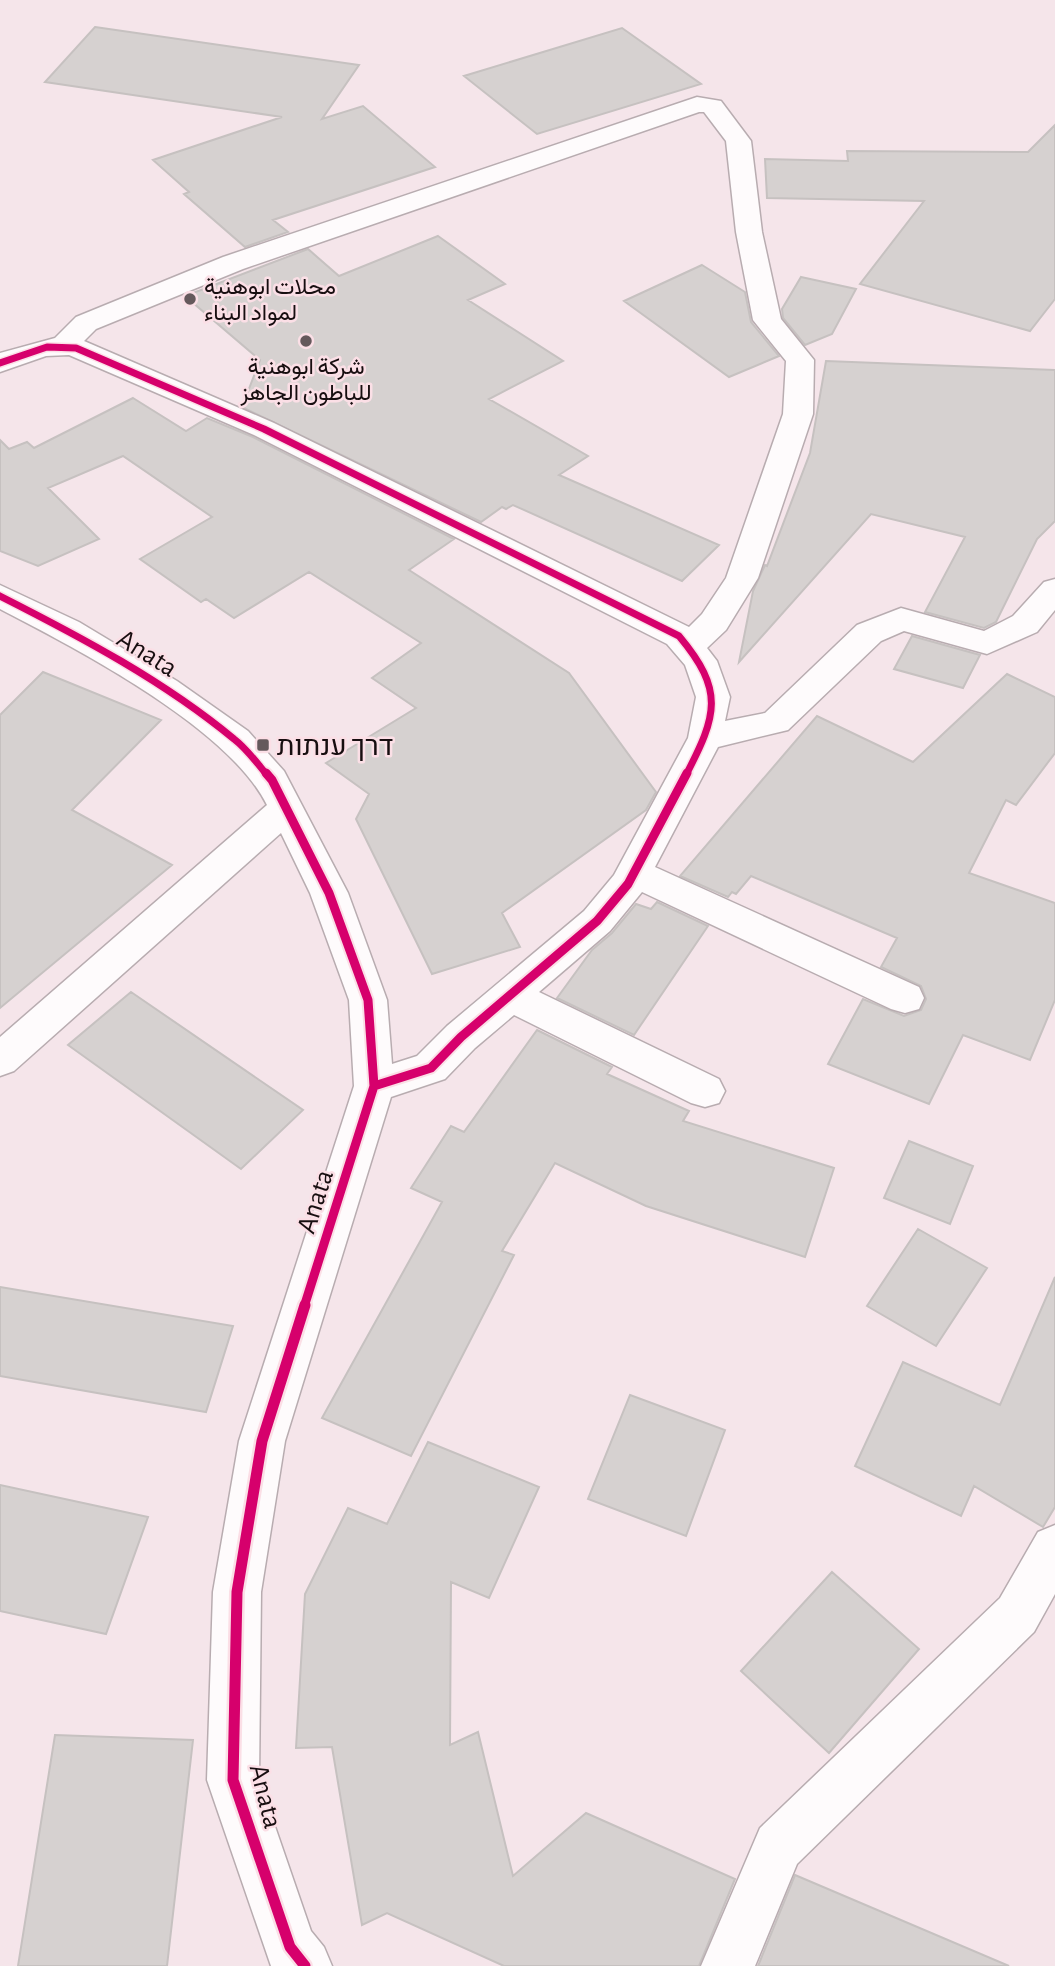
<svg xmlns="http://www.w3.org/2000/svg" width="1055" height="1966" font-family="'Alegreya Sans',Vazirmatn,Heebo,sans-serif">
<rect width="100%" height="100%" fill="#f5e5ea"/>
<path fill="#d6d1d0" stroke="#c6c1c0" stroke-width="2" d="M95,27L359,65L322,119L363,106L435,167L273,220L288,232L245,247L184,194L189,192L153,160L282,117L45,82Z
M622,28L701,84L537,134L464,76Z
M1055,125V299L1030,331L860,284L924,201L767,198L765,159L848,161L847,151L1028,152Z
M438,236L505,284L468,300L563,361L489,399L588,456L559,475L719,545L682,581L513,505L506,509L502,507L481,522L242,407L260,360L185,296L308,249L339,276Z
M702,265L745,292L751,322L779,356L729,377L624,301Z
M801,277L856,289L832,334L805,345L783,318L782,309Z
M826,361L1055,370V521L1037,539L996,622L984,628L925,612L965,537L871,514L739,662L753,591L765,565L767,566L810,453Z
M133,398L186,431L207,418L253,437L454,539L409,570L569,673L656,792L646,810L502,913L520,947L432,974L356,819L369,794L326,763L416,708L372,678L421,643L309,572L234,618L206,599L201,602L140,559L212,517L123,456L48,488L99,539L38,566L0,551V440L9,449L27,442L34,448Z
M912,636L980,655L963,688L894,669Z
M43,672L161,720L72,810L172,865L0,1008V715Z
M1007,674L1055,697V753L1016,805L1006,800L969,873L1055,903V1000L1030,1060L963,1035L929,1104L828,1064L863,999L904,1016L921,1010L926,999L921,986L881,967L897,938L751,876L736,894L732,892L728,897L680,876L817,716L913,762Z
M657,902L708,926L634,1035L557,998L592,950L612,933L636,904L651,909Z
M131,992L303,1110L241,1169L68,1045Z
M537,1030L612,1067L607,1074L689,1111L683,1121L834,1168L805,1257L646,1206L555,1163L502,1251L514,1255L411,1456L322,1418L442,1202L411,1188L451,1126L464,1132Z
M909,1141L973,1166L950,1224L884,1198Z
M918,1229L987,1268L936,1346L867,1306Z
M1055,1277V1507L1043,1527L974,1486L961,1516L855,1466L903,1362L1000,1405Z
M0,1287L233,1326L206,1412L0,1376Z
M630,1395L725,1430L686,1536L588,1499Z
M428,1442L539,1487L489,1598L451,1582L450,1745L478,1732L513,1876L586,1813L735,1879L699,1966H504L387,1913L362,1925L332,1747L296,1748L305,1594L348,1508L387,1524Z
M0,1485L148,1517L106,1634L0,1611Z
M832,1572L919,1649L829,1753L741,1671Z
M55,1735L193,1740L167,1966H18Z
M795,1875L1009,1966H758Z"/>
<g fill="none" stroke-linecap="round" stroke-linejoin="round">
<g stroke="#b8acb0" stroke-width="3">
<path id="minor" d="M697,97L721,101L751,141L762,232L781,319L814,360L813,414L758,578L726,630L707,648L717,661L730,697L725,721L765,713L857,625L901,608L984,631L1013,616L1044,582L1055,579V610L1037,632L987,654L904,631L881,641L788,730L718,747L655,867L919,987L924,998L919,1009L905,1013L891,1009L642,892L610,931L539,992L719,1079L725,1091L719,1103L705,1107L691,1103L514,1015L475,1048L445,1079L391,1097L285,1441L261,1592L259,1780L311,1931L324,1947L332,1966H271L207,1780L213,1592L239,1441L354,1086L349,1000L310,893L281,833L14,1071L0,1076V1037L267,805C228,727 77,649 0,609V585L79,622L177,681L248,731L284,771L348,893L387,1000L392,1064L417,1056L447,1026L584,911L614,875L688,738L696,697L685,665L667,644L254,435L69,355L46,356L0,372V353L55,338L76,317L223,257ZM699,112H704L726,141L736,232L753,320L786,361L783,414L726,578L702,614L689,627L274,423L84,341L96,329L243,269Z
M1055,1525V1594L1034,1632L797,1864L755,1966H701L760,1828L1000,1598L1038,1532Z"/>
</g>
<use href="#minor" fill="#fefbfc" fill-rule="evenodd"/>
<g stroke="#fbdfe6" stroke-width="10">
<path id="cycleway-far2" d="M0,363L47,347L76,348L264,429L679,636C725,691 717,715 686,775
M0,596C81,637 164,681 234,739C247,749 257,763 267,775"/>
</g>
<g stroke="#fbdfe6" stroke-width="13">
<path id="cycleway-far1" d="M266,773L272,780L329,893L368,1000L374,1086L304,1307
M374,1086L431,1068L461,1037L597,921L628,884L687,773"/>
</g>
<g stroke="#fbdfe6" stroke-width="16">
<path id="cycleway" d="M305,1305L262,1441L237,1592L233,1780L290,1947L305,1966"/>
</g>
<use href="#cycleway-far2" stroke="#d6006c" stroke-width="7"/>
<use href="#cycleway-far1" stroke="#d6006c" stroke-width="9"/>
<use href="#cycleway" stroke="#d6006c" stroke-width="11"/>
</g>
<g fill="#65595c" stroke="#fbdfe6" stroke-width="2.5">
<circle cx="190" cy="299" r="7"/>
<circle cx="306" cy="341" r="7"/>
<rect x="256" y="738" width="14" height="14" rx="3.5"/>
</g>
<g text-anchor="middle" stroke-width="5" stroke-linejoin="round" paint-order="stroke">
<g font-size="23" fill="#170e10" stroke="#fbdfe6" text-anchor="start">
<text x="204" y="294">محلات ابوهنية<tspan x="204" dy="26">لمواد البناء</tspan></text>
<text x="306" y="374" text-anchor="middle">شركة ابوهنية<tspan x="306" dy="26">للباطون الجاهز</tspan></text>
</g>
<g font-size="28" fill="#170e10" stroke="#fbdfe6">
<text transform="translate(148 652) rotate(32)" y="10">Anata</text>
<text transform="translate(314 1201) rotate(-72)" y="10">Anata</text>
<text transform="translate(267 1796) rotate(76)" y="10">Anata</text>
</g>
<g font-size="28" fill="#170e10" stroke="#fbdfe6" text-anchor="start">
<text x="277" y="755">דרך ענתות</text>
</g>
</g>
</svg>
